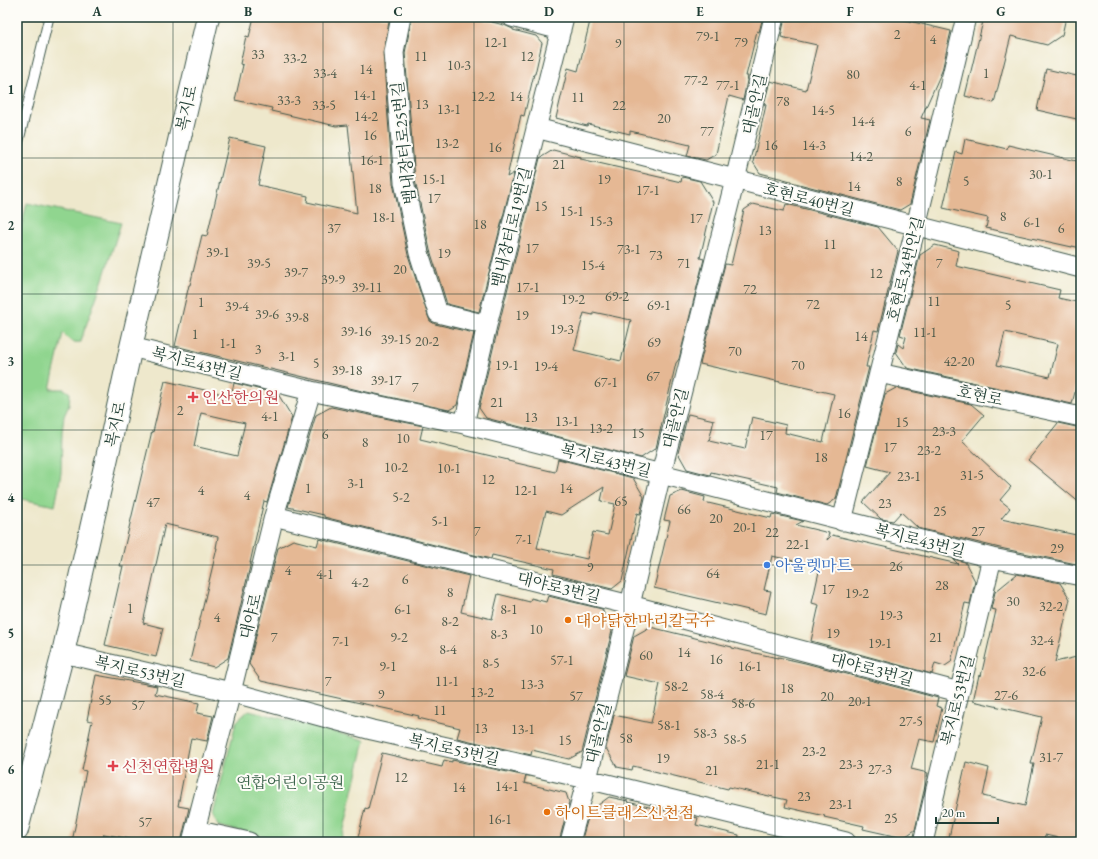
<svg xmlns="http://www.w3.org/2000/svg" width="1098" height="859" font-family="'EB Garamond','Noto Serif KR',serif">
<rect width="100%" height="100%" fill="#fdfcf7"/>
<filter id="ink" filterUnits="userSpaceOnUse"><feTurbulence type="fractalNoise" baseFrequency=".025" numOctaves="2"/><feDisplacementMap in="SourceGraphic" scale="8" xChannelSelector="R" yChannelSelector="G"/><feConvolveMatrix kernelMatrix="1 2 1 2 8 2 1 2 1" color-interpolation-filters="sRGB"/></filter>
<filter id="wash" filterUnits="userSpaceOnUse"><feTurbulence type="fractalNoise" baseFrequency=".012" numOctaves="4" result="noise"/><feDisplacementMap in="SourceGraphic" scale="16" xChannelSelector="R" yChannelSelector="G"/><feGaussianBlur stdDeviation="0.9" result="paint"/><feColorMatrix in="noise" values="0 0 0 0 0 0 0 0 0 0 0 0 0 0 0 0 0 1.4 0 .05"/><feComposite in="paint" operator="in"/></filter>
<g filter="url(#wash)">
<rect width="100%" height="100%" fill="#eee8cc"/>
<path fill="#90d58f" stroke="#588962" d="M27,203L121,223L102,282L84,331L81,342C69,343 70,340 63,333L50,389H64L70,393L69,405L64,416L62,432L61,473L58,491L55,506L17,498V246Z
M249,710L365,740L341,842H287L218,826L213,815L236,722Z"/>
<g id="blocks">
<path fill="#e5b894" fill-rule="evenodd" d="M254,17H390L383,53L393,183L408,255L428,316L430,321L435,324L474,333L457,405L449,410L362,391L175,346L189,285H190L202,235L207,236L230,138L266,146L258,185L308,196L307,202L357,213L348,125L336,126L271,111L272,108L235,100L243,65L240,64L246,36L249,37Z
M412,17H472L504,25L513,29V30L536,36L542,43L535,74H534L524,116L521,115L507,177L514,173L479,312L447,304L430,250L415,180L405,53Z
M591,17H763L759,32L757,31L746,76H748L743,100L729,96L716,154L706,160L687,156L690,145L630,131V134L588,124L587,126L556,118L568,68L578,71Z
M785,17H892L951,31L942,71L921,118L930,120L910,204L900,210L791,182V181L760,173L753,162L766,105L764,104L770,81L806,90L817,45L781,37Z
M984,17H1066L1062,35L1047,45L1011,36L994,103L965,96Z
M1046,69L1081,77V120L1037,110Z
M965,139L1007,149L1008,145L1081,162V248L1072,246V247L986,228L988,218L943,208L956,152L962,154Z
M553,150L581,157V159L681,182L682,177L700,181L713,202L700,258L704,259L679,359L676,363L656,448L641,458L486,418L479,408L498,328L540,158ZM593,312L631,320L621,361L574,350L584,313L593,315Z
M753,204L784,211L786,204L878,227L898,251L878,331L874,330L866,367H869L836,499L827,505L777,492L778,487L711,472L710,475L687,469L678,453L688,414L714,420L709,441L745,449L752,417L786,425L785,433L823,442L834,394L700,364L725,264L731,265L744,210Z
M935,245L959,251L956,266L1060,290L1058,298L1081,303V368L1072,404L907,368L896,352L898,344L903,348L906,337L900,335L920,255ZM1005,332L1058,344L1050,377L997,365Z
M165,381L231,396L234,383L278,394L292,417L267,502L264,501L250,563L251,562L228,658L214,667L190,661L217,548H216L218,537L165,524L143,623L163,628L156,657L105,645L123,566H120L152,431L153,432ZM201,413L245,423L237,456L194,446Z
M896,388L971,404L984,415L962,441L1011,487L1000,500L1010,508L1001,519L1081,536V565L1000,548L918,528L901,512L893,521L881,519L863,502L890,472L867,466L885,394Z
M331,407L423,426L420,439L508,460V461L555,472L558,459L633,478L644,497L640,514L637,513L622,581L612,589L553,574L554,569L492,555L491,559L474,555L324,517V515L288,507L316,415ZM604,487L601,501L615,504L608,535L593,532L587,559L537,548L546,511L561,515Z
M1058,423L1081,428V504L1028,460Z
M682,491L705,497L704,502L771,518L772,514L803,521L796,525L829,533L827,540L832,535L958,564L953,559L965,562L975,581L970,604L965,603L951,662L945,666L935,663L932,674L811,641L819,605L812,603L820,567L772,556L764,590L771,591L766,614L654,588L670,521L664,520L670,496Z
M319,539L469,576L461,612L492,619L498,594L530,602L531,598L546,602L548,596L602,609L612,631L582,752L569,759L532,750L531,755L457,738L460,728L418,718L419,716L261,681L249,664L278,548L293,540L317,546Z
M1017,574L1060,583L1070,599L1055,662L1081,656V842H1076L1045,835L1043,842H948L966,762L989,768L983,796L1025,806L1034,764H1031L1042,717L973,701L979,675L981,676L995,615L996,610L991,609L995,592Z
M650,627L732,647V648L778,658V657L805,663L938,698L936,706L942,708L934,742L919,739L911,769L928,773L915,830L903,838L863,829L864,826L824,817L825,816L785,807L787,800L729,787L728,789L633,766L632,770L617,767L606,748L614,715L651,723L660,684L624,676L634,636Z
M96,675L157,686L155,694L199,703L197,713L213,716L207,741L191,738L178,806L189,808L181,842H145L104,834L102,842H72L86,771L82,770L92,721L87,720Z
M382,753L442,767L444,760L452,762V760L526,776L524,783L566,793L569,802L559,842H357L365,808L368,809Z
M609,797L628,801L627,802L698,818L696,825L739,835L738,842H581L590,811Z"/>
</g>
</g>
<g filter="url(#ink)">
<use href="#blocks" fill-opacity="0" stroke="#3e574b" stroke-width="1"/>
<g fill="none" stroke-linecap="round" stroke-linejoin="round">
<g stroke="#3e574b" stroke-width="11">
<path id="lane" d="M17,148L49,17"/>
</g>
<g stroke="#3e574b" stroke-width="21">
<path id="street" d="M401,17L394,52L404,182L419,253L438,313L487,325
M512,17L561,30
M536,128L1081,268
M131,347L311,391L464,424L992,558L1081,576
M879,373L1081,417
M464,424L487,325L564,17
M274,516L630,605L959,692
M842,521L916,226L966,17
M63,653L231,692L372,730L587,779L846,842
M195,830L249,842
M192,842L231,692L274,516L311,391
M570,842L587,779L630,605L661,474L735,180L774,17
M923,842L992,558"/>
</g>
<g stroke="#3e574b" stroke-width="24">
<path id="secondary" d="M17,830L63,653L110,444L131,347L208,17"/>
</g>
<use href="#lane" stroke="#fff" stroke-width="9"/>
<use href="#street" stroke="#fff" stroke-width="19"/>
<use href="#secondary" stroke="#fff" stroke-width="22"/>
</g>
</g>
<path fill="none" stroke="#1f3d34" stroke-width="1" stroke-opacity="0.55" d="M173,17V842M323,17V842M474,17V842M624,17V842M775,17V842M925,17V842M17,158H1081M17,294H1081M17,430H1081M17,565H1081M17,701H1081"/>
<g fill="#e0444e" stroke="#fdfcf7" stroke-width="1.5">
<path d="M191 391h4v4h4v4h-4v4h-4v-4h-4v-4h4z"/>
<path d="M111 760h4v4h4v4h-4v4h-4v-4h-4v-4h4z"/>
</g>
<circle fill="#3f7fe0" stroke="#fdfcf7" stroke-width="1.5" cx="767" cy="565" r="4"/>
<g fill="#e8710a" stroke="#fdfcf7" stroke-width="1.5">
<circle cx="568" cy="620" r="4"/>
<circle cx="547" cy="812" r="4"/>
</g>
<g text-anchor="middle" stroke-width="4" stroke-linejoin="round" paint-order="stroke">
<g font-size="14" fill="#505c4c">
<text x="897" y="39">2</text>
<text x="708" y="41">79-1</text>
<text x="933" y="44">4</text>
<text x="496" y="47">12-1</text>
<text x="741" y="47">79</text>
<text x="618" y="48">9</text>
<text x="258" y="59">33</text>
<text x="421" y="61">11</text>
<text x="527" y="61">12</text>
<text x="295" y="63">33-2</text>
<text x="459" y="70">10-3</text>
<text x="366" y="74">14</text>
<text x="325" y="78">33-4</text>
<text x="986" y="78">1</text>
<text x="853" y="79">80</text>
<text x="696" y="85">77-2</text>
<text x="728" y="90">77-1</text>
<text x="918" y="90">4-1</text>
<text x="365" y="100">14-1</text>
<text x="483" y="101">12-2</text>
<text x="516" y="101">14</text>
<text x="578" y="102">11</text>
<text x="289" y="105">33-3</text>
<text x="783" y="106">78</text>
<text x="422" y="109">13</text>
<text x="324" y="110">33-5</text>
<text x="619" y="110">22</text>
<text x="449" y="114">13-1</text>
<text x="823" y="115">14-5</text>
<text x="366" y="121">14-2</text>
<text x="664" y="123">20</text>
<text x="863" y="126">14-4</text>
<text x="707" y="136">77</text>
<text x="908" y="136">6</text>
<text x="370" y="140">16</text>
<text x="447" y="148">13-2</text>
<text x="771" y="150">16</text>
<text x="814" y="150">14-3</text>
<text x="495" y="152">16</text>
<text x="861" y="161">14-2</text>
<text x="372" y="165">16-1</text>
<text x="559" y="169">21</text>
<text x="1041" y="179">30-1</text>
<text x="434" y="184">15-1</text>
<text x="604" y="184">19</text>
<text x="899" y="186">8</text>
<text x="966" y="186">5</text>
<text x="854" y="191">14</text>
<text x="375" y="193">18</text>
<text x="648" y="195">17-1</text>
<text x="434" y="203">17</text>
<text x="541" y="211">15</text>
<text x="572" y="216">15-1</text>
<text x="1003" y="221">8</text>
<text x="384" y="222">18-1</text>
<text x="696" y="223">17</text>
<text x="601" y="226">15-3</text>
<text x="1032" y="227">6-1</text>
<text x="480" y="229">18</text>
<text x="334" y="233">37</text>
<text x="1061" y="233">6</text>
<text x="765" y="235">13</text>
<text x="830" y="249">11</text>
<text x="532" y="253">17</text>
<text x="629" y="254">73-1</text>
<text x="218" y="257">39-1</text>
<text x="444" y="258">19</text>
<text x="656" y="260">73</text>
<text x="259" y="268">39-5</text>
<text x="684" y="268">71</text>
<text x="939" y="268">7</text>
<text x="593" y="270">15-4</text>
<text x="400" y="274">20</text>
<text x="296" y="277">39-7</text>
<text x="876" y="278">12</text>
<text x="333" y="284">39-9</text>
<text x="367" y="292">39-11</text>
<text x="528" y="292">17-1</text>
<text x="750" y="294">72</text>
<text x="617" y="301">69-2</text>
<text x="573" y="304">19-2</text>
<text x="934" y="306">11</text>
<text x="201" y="307">1</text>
<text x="813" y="309">72</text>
<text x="659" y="310">69-1</text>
<text x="1008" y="310">5</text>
<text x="237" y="311">39-4</text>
<text x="267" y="319">39-6</text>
<text x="522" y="320">19</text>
<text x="297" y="322">39-8</text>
<text x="562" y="334">19-3</text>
<text x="356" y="336">39-16</text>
<text x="925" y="337">11-1</text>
<text x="195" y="339">1</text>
<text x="861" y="341">14</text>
<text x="396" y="344">39-15</text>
<text x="427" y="346">20-2</text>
<text x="654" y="347">69</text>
<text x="228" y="348">1-1</text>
<text x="258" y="354">3</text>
<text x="735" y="356">70</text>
<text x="287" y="361">3-1</text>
<text x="959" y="366">42-20</text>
<text x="316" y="368">5</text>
<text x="507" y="370">19-1</text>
<text x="798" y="370">70</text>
<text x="546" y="371">19-4</text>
<text x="347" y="375">39-18</text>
<text x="653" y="381">67</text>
<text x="386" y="385">39-17</text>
<text x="606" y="387">67-1</text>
<text x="415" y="392">7</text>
<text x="497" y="407">21</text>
<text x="180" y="415">2</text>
<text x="844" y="418">16</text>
<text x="270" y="421">4-1</text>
<text x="531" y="422">13</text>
<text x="567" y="426">13-1</text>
<text x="902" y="427">15</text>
<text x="601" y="433">13-2</text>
<text x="944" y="436">23-3</text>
<text x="638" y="438">15</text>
<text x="325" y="439">6</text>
<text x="766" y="440">17</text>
<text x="403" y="443">10</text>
<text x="365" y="447">8</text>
<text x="890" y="452">17</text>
<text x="929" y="455">23-2</text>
<text x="821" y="462">18</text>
<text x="396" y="472">10-2</text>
<text x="449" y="473">10-1</text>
<text x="972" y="480">31-5</text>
<text x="909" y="481">23-1</text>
<text x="488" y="484">12</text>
<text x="356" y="488">3-1</text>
<text x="308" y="493">1</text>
<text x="566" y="493">14</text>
<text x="201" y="495">4</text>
<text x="526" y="495">12-1</text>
<text x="247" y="500">4</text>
<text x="401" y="502">5-2</text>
<text x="621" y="506">65</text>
<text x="153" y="507">47</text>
<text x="885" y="508">23</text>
<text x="684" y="514">66</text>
<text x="940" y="516">25</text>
<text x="716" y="523">20</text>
<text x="440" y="526">5-1</text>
<text x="745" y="532">20-1</text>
<text x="477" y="536">7</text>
<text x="978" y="536">27</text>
<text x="772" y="537">22</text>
<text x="524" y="544">7-1</text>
<text x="798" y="549">22-1</text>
<text x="1057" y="553">29</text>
<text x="896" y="571">26</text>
<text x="590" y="572">9</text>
<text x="288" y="575">4</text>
<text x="713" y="578">64</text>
<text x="325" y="579">4-1</text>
<text x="405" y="584">6</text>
<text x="360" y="587">4-2</text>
<text x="942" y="590">28</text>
<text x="828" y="594">17</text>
<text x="450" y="597">8</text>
<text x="857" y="598">19-2</text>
<text x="1013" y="606">30</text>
<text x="1051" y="611">32-2</text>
<text x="130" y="613">1</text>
<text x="403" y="614">6-1</text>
<text x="509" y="614">8-1</text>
<text x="891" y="620">19-3</text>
<text x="217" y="622">4</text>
<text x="450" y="626">8-2</text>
<text x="536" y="634">10</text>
<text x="833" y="638">19</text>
<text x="499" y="639">8-3</text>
<text x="274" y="642">7</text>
<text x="399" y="642">9-2</text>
<text x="936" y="642">21</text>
<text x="1042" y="645">32-4</text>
<text x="341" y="646">7-1</text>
<text x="880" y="648">19-1</text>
<text x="448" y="654">8-4</text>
<text x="684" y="657">14</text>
<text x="646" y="660">60</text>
<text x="716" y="664">16</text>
<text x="562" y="665">57-1</text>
<text x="491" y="668">8-5</text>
<text x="388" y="671">9-1</text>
<text x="750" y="671">16-1</text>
<text x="1034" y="676">32-6</text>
<text x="328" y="686">7</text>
<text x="447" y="686">11-1</text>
<text x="532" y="689">13-3</text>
<text x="676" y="691">58-2</text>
<text x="787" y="693">18</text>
<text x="482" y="697">13-2</text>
<text x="381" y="699">9</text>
<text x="712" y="699">58-4</text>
<text x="1006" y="700">27-6</text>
<text x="576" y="701">57</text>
<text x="827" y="701">20</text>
<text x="105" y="705">55</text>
<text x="860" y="706">20-1</text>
<text x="743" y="708">58-6</text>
<text x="138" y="710">57</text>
<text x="440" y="715">11</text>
<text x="911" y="726">27-5</text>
<text x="669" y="730">58-1</text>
<text x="481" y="733">13</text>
<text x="523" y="734">13-1</text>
<text x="705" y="738">58-3</text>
<text x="626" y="743">58</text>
<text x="735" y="744">58-5</text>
<text x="565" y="745">15</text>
<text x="814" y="756">23-2</text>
<text x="1051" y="762">31-7</text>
<text x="663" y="763">19</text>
<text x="768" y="769">21-1</text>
<text x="851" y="769">23-3</text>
<text x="880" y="774">27-3</text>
<text x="712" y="775">21</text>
<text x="401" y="782">12</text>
<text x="507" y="791">14-1</text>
<text x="459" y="792">14</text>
<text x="804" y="801">23</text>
<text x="841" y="809">23-1</text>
<text x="891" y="823">25</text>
<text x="500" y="824">16-1</text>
<text x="145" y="827">57</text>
</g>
<g font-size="16" fill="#1f3d34" stroke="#fdfcf7">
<text transform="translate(754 104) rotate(-77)" y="6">대골안길</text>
<text transform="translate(186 108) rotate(-77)" y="6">복지로</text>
<text transform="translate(403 143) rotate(-96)" y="6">뱀내장터로25번길</text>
<text transform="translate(809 199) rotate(14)" y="6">호현로40번길</text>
<text transform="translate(511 227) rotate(-76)" y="6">뱀내장터로19번길</text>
<text transform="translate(905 269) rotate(-76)" y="6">호현로34번안길</text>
<text transform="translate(197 363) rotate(14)" y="6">복지로43번길</text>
<text transform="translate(980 395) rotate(12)" y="6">호현로</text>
<text transform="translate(675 418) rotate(-76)" y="6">대골안길</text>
<text transform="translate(115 424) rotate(-78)" y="6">복지로</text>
<text transform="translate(606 460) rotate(14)" y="6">복지로43번길</text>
<text transform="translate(920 540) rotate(14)" y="6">복지로43번길</text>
<text transform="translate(559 587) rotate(14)" y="6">대야로3번길</text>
<text transform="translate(250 616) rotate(-76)" y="6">대야로</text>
<text transform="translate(872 669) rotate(15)" y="6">대야로3번길</text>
<text transform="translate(140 671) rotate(13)" y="6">복지로53번길</text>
<text transform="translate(957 700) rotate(-76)" y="6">복지로53번길</text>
<text transform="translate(598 733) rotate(-76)" y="6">대골안길</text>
<text transform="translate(454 749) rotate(13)" y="6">복지로53번길</text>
</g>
<g font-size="16" fill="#be3a42" stroke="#fdfcf7" text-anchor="start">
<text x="202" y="403">인산한의원</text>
<text x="122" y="772">신천연합병원</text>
</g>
<g font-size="16" fill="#366cbe" stroke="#fdfcf7" text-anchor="start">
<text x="775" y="571">아울렛마트</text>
</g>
<g font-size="16" fill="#c56008" stroke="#fdfcf7" text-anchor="start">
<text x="576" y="626">대야닭한마리칼국수</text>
<text x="555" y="818">하이트클래스신천점</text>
</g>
<g font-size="16" fill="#3b634b" stroke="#fdfcf7">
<text x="290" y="788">연합어린이공원</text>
</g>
</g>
<rect width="1098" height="859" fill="none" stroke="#fdfcf7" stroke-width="44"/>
<path d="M936 817v6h62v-6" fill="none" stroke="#1f3d34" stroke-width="2"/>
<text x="942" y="817" font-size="12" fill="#1f3d34" stroke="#fdfcf7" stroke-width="3" paint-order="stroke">20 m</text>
<rect x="22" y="22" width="1054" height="815" fill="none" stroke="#1f3d34" stroke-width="1.5"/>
<g font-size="13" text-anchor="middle" font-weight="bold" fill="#1f3d34">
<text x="97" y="16">A</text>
<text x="248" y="16">B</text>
<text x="398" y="16">C</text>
<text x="549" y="16">D</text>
<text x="700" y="16">E</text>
<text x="850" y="16">F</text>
<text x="1001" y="16">G</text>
<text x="11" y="94">1</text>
<text x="11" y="230">2</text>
<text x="11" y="366">3</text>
<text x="11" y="502">4</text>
<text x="11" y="638">5</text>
<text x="11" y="774">6</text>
</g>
</svg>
